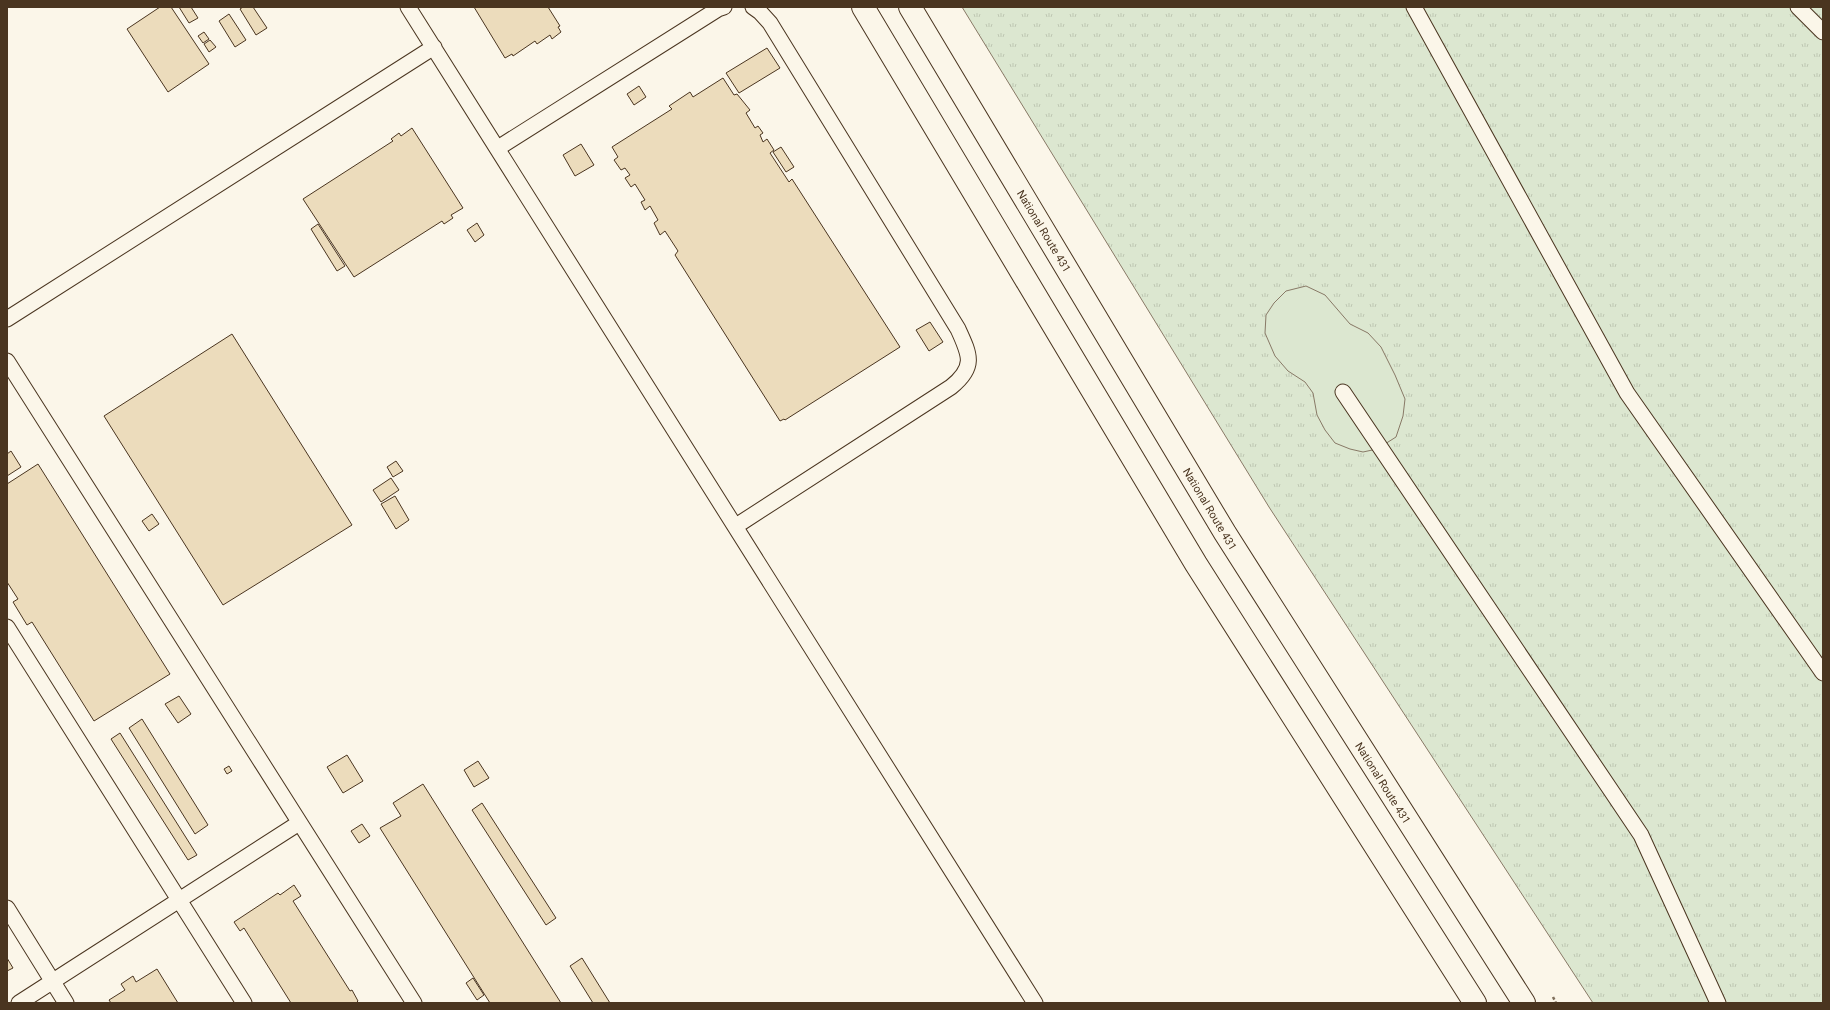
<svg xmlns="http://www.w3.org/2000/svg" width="1830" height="1010" font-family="Roboto,sans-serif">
<defs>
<pattern id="grass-tufts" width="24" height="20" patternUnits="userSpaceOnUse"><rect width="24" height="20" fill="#dce7d0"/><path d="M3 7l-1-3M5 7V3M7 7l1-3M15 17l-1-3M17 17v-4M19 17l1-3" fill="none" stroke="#bec7b2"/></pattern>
</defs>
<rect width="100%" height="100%" fill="#fbf6e9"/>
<path fill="url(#grass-tufts)" stroke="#887966" d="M962,7H1823V1003H1593L1269,507Z"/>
<path fill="#dce7d0" stroke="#887966" d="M1306,286L1325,295L1350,324L1368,333L1381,347L1395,375L1405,399L1403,416L1396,437L1377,449L1363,452L1350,449L1335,443L1325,430L1317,415L1313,393L1305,382L1288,371L1275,356L1265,333L1266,315L1274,303L1286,291Z"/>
<path fill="#ecdcbc" stroke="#4a3520" d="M160,7H171L209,64L168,92L127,29Z
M179,7H191L198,18L189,23Z
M243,7H253L267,28L256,35L240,9Z
M474,7H548L560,26L558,27L561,32L552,39L550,35L537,44L535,41L513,56L512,54L505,58Z
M229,14L246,40L235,47L219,21Z
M204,32L209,39L203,43L198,36Z
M210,40L216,47L209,52L204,44Z
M767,48L780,68L739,93L726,73Z
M723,78L734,95L737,94L750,110L746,113L755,128L758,126L763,133L760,135L763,142L767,139L774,150L770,153L789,182L792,179L900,347L785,420L784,419L780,421L675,255L678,251L665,231L660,235L654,223L658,220L650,206L645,210L641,202L645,200L635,184L631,187L625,178L630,175L625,168L621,170L614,160L618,157L612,147L672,109L669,106L690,92L693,97Z
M639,86L646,97L634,105L627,94Z
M412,128L463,208L451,215L453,218L444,224L442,221L354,277L303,199L393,141L391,139L399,133L401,136Z
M581,144L594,165L575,176L563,155Z
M781,147L794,167L786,172L773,152Z
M477,223L484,235L475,242L467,230Z
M318,224L345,266L337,271L311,229Z
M930,322L943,342L929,351L916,330Z
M232,334L352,525L223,605L104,416Z
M11,451L21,467L7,476V454Z
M396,461L403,471L393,477L387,467Z
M38,464L170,674L94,721L32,622L27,625L13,602L18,599L7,582V484Z
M391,478L399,490L381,502L373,490Z
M395,496L409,520L396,529L381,504Z
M152,514L159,524L149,531L142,521Z
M179,696L191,714L178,723L165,704Z
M142,719L208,825L195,834L129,728Z
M120,733L197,855L188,860L111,739Z
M347,755L363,781L343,793L327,767Z
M478,761L489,778L474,787L464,770Z
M229,766L232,771L227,774L224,769Z
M423,784L561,1003H490L380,828L401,816L393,803Z
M482,803L556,918L546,925L472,810Z
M362,824L370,836L359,843L351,831Z
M294,885L301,896L293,901L350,991L352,990L358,1001L356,1003H291L244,928L240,931L234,922L278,893L280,895Z
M7,958L13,968L7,971Z
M582,958L610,1003H593L570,966Z
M157,969L178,1003H111L109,1000L125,990L121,984L133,976L136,982Z
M473,978L484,995L477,1000L466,983Z"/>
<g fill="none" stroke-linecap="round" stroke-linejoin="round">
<g stroke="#4a3520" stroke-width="17">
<path id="lane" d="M408,7L1035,1003
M1414,7L1627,393L1823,673
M1798,7L1823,32
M498,148L718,9L724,7
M7,319L434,47
M7,361L414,1003
M1343,392L1641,835L1718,1003
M736,526L951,387C976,367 970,355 958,329L770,23L760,12L753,7
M7,627L244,1003
M7,908L66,1003
M19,1003L299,823"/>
</g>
<g stroke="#4a3520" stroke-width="24">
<path id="highway" d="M863,7L1196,564L1475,1003
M910,7L1225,533L1524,1003"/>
</g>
<path stroke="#7f6f5c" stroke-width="2.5" stroke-dasharray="3 2" stroke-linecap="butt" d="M1553,997L1556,1003"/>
<use href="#lane" stroke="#fbf6e9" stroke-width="15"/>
<use href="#highway" stroke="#fbf6e9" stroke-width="22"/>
</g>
<g text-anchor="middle" stroke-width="3" stroke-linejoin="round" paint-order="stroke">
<g font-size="11" fill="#4a3520" stroke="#fbf6e9">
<text transform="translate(1044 231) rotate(59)" y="4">National Route 431</text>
<text transform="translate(1210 509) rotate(59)" y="4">National Route 431</text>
<text transform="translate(1383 783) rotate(58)" y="4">National Route 431</text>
</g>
</g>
<rect width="1830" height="1010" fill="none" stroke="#4a3520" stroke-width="16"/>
</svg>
